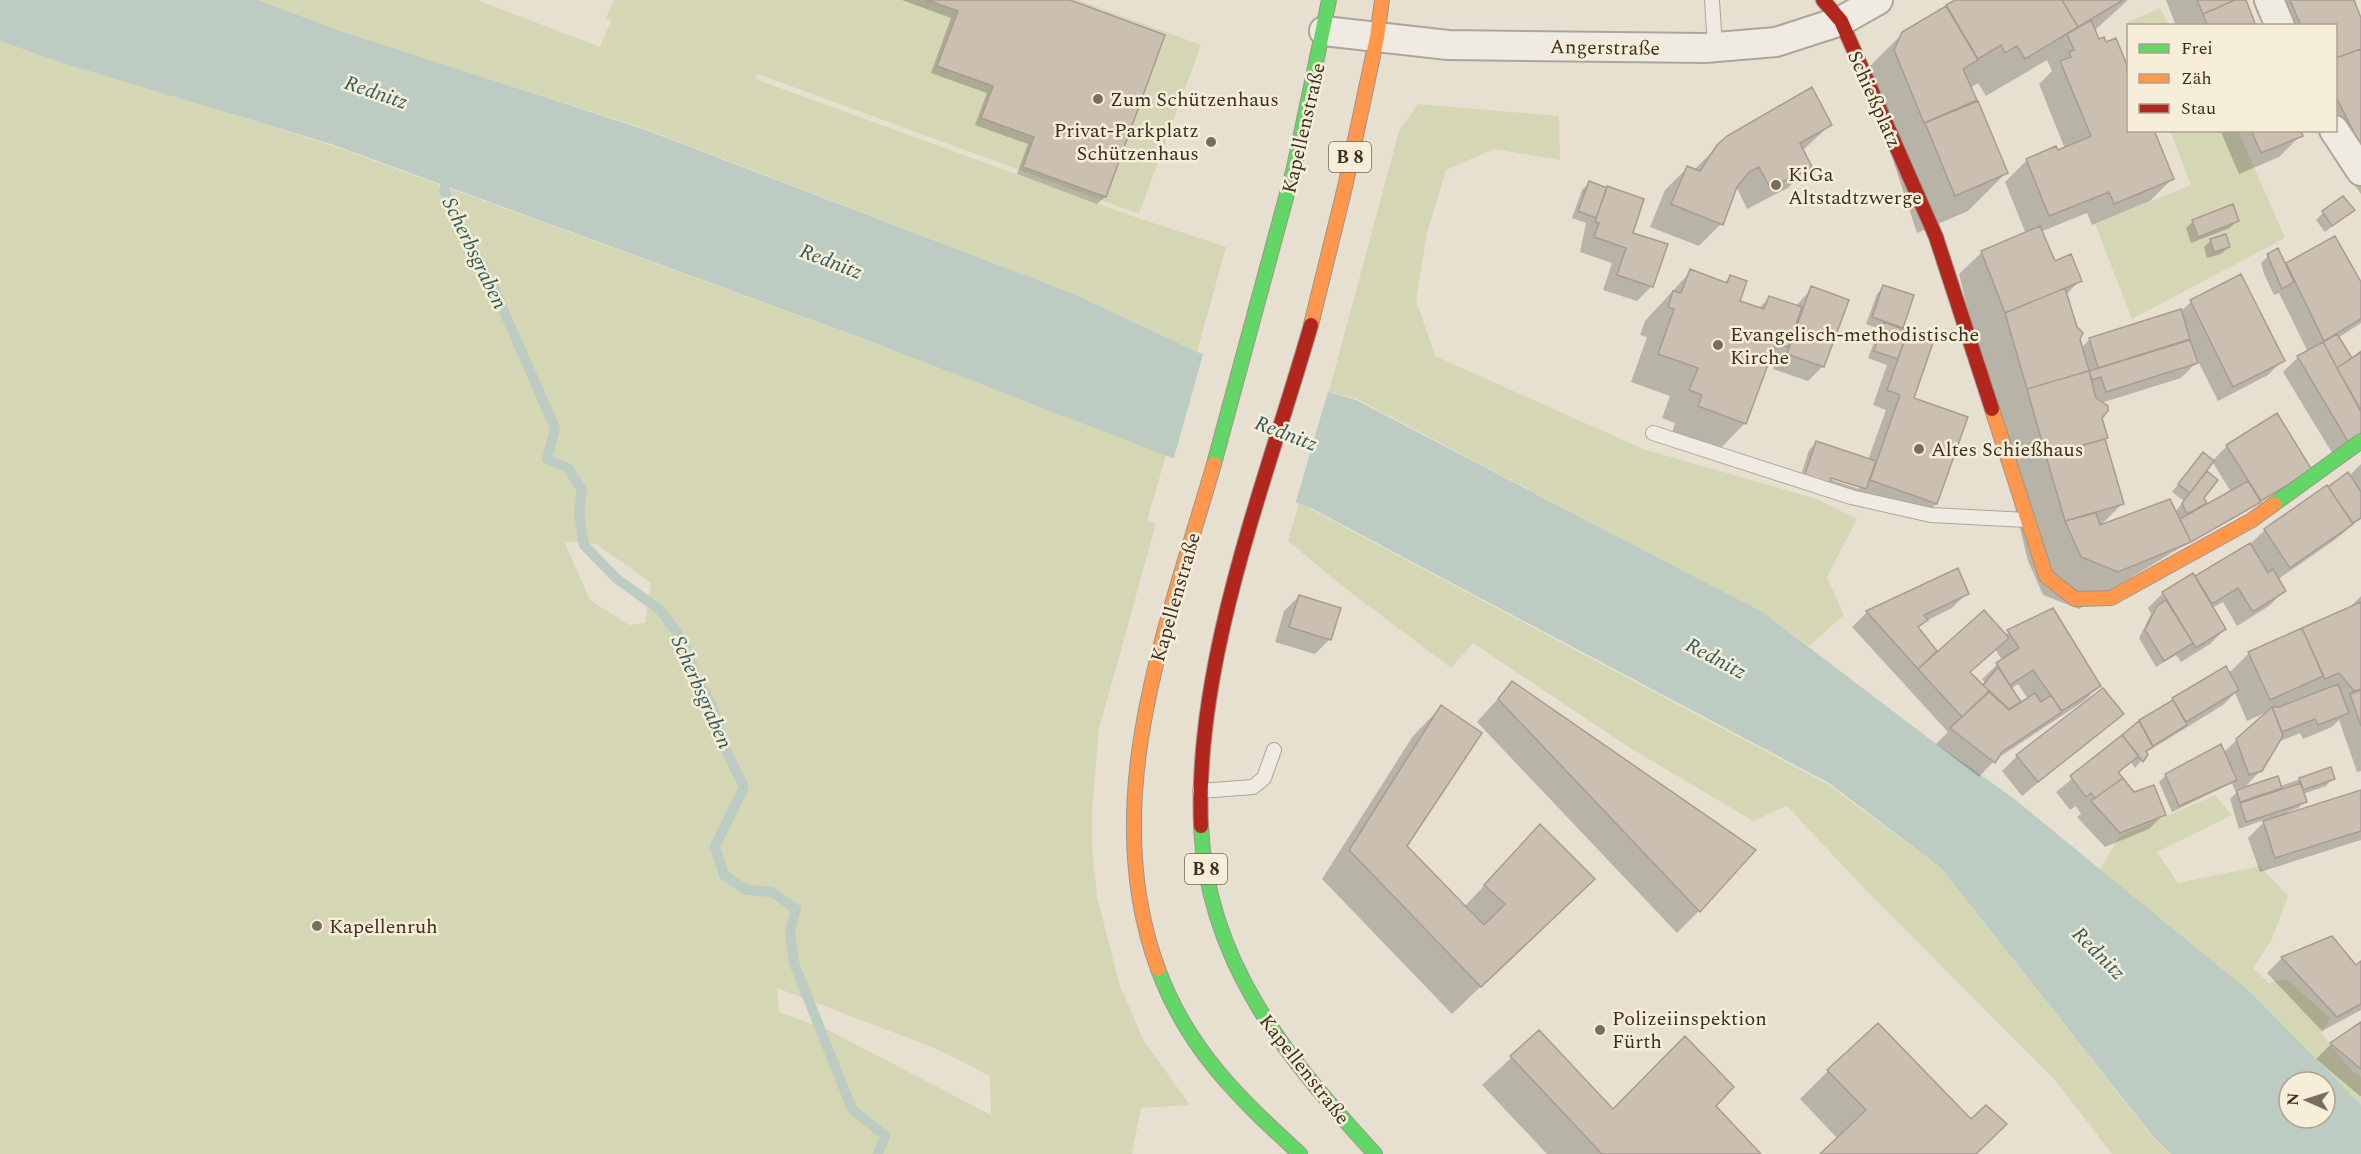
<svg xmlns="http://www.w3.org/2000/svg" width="2361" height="1154" font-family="Spectral,serif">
<rect width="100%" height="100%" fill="#e7e0d1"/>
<path fill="#d5d6b4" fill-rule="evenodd" d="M255,0H477L600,47L611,21L606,18L614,0H1078L1201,45L1139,214L758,74L755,79L1126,214L1226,247L1197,352L1074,294L646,129L343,33Z
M2160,8L2169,25H2129L2128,22Z
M0,41L330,145L863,339L1166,455L1147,521L1156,524L1099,729L1092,810V847L1097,897L1120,986L1144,1041L1190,1105L1141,1108L1132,1154H0ZM564,541L596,544L651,583L645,623L629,625L590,600ZM777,988L937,1049L990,1076L991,1115L830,1031L779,1012Z
M1418,104L1559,116L1560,160L1494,149L1446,170L1427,233L1416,300L1435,356L1643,449L1817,499L1857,519L1827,577L1844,615L1809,646L1763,613L1357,399L1329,391L1399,131Z
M2170,131H2238L2285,238L2132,319L2095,224L2191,185Z
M1299,503L1827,784L1941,868L2150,1134L2170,1154H2112L2056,1081L1861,885L1787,806L1753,821L1627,746L1473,643L1451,668L1350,592L1288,541Z
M2215,795L2232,815L2157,852L2178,883L2260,866L2288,896L2271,941L2253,968L2269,983L2286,979L2330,1018L2321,1033L2352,1071L2361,1077V1106L2100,869L2119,837Z"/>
<path fill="#bcccc2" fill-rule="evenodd" d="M0,0H257L343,32L646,130L1074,294L1197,352L1356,400L1764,613L1927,737L2012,797L2250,992L2361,1105V1154H2171L2151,1134L1941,868L1829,783L1311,508L1175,459L864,339L331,144L66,64L0,41ZM2289,1082H2325V1118H2289Z"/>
<path fill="#e7e0d1" d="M1204,351L1329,388L1295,505L1173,461Z"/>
<path fill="#0003" fill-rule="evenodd" d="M902,0H1066L1164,36L1105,197L1097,204L1017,174L1028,144L975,125L987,93L931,73L951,18Z
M1958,0H2128L2094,31L2099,41L2106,44L2115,40L2128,72V130L2172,179L2150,201L2092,225L2087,213L2040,232L2054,263L2080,280L2066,295L2081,348L2090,339L2181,311L2191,302L2241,276L2283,360L2268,375L2218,401L2198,361L2181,378L2101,403V418L2106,437L2104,439L2123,503L2098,528L2175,512L2184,501L2172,492L2196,461H2212L2227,446L2276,415L2310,469L2079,609L2043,595L2028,561L1959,274L1982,252L2026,234L2005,182L2027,160L2065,149L2039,84L2052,71L2047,60L1986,96L1978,83L1970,88L2006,173L1968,211L1917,233L1864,72L1903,33ZM2212,461L2231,492L2200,508L2205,503L2203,498L2216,480L2205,471Z
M2166,0H2244L2255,26H2176Z
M2259,0H2347L2361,17V194L2341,167L2321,130H2336V26H2270Z
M1830,125L1802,151L1810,166L1788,188L1747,209L1737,188L1734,190L1721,224L1699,246L1650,227L1665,190L1687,168L1695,169L1718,146Z
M2220,130H2299L2301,135L2279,157L2239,174Z
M1589,183L1631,234L1652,286L1637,301L1603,290L1612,263L1580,252L1586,223L1572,218L1582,190Z
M2353,210L2325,232L2316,220L2323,213Z
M2237,220L2230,228L2191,243L2186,228L2193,221Z
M2211,240L2229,247L2221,254L2207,258L2204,247Z
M2268,256L2285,266L2287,264L2361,283V323L2338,338L2351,359L2361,350V434L2334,456L2283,372L2298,357L2308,352L2279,293L2274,295L2264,274L2261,263ZM2327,345L2342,373L2340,375Z
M1691,271L1724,283L1730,277L1738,302L1758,309L1770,297L1795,307L1812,288L1823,366L1808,381L1773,369L1778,355L1765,368L1745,423L1717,452L1671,435L1675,423L1662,418L1670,396L1631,382L1647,337L1640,335L1645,321Z
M1884,286L1912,296L1901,330L1904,337L1908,332L1912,399L1936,504L1921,519L1798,484L1809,450L1816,443L1868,460L1886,410L1873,405L1887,365L1868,358L1879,329L1866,324L1877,294ZM1824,474L1859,485V489L1823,477Z
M2361,464V518L2336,539L2277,580L2284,591L2269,606L2237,626L2223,602L2212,608L2225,629L2210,644L2181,662L2176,655L2156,667L2139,638L2151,614L2148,608L2163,593L2192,575L2194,578L2249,545L2265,530L2349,476Z
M1957,570L1967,593L1952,608L1924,622L1917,629L1937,654L2004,635L2052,610L2099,686L2084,701L1995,760L1979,777L1936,744L1948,732L1852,627L1867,612ZM1995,649L2002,660L1982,679L1985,684L1983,687L1969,673ZM2018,684L2028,699L2013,708L2019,702L2011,689Z
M1299,596L1330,639L1315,654L1275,642L1284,611Z
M2361,596V771L2357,772L2339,720L2332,727L2303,739L2300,733L2278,742L2261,770L2246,786L2234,789L2232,783L2172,812L2159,782L2166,775L2223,753L2267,712L2247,721L2235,693L2223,705L2145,753L2146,755L2135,768L2131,762L2118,774L2133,794L2164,814L2149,829L2105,847L2077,817L2081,814L2076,806L2070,810L2056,792L2140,722L2173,699L2228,674L2249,653L2348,609Z
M1513,682L1699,911L1677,933L1477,722Z
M1441,707L1405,846L1464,907L1540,826L1593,879L1452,1014L1322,879L1413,736Z
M2122,714L2022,796L2002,771L2017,756Z
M2330,769L2333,778L2326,786L2303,794L2305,801L2298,808L2288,812L2289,815L2361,792V840L2260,872L2248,838L2267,819L2239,829L2230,799L2237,792L2280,786Z
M2331,938L2356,967L2361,963V1010L2322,1031L2267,973L2282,958Z
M2361,1023V1096H2360L2316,1059L2331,1044Z
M1539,1032L1613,1111L1714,1107L1759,1154H1547L1482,1085Z
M1828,1071L1975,1154H1822L1838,1139L1800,1099Z"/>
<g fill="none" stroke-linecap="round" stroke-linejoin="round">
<path stroke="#bcccc2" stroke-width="10" d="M449,173L444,191L495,291L555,428L547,459L568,468L582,490L579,513L584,545L616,578L660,610L683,641L696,677L714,710L723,744L744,787L715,846L724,875L746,890L772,892L796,909L790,931L794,963L852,1109L885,1136L878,1154"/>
</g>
<path fill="#cbbfb2" stroke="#a89c90" stroke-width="1.5" d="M927,0H1070L1165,35L1106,197L1023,167L1034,137L981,118L993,86L937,66L958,11Z
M1955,0H2062L2078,27L2025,59L2017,46L2005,53L2001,45L1978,59L1946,5Z
M2062,0H2123L2078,27Z
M2197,0H2235L2203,14Z
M2235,0H2246L2256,26H2208L2203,14Z
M2290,0H2354L2361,18V49L2336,58V26H2301Z
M1946,6L1978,60L1963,69L1977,100L1924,123L1894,50L1902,32Z
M2091,20L2099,39L2104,37L2106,42L2116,38L2128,68V130H2154L2174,179L2114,204L2109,192L2049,216L2026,159L2056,146L2058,150L2091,136L2060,61L2071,57L2069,52L2074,50L2067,34Z
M2361,49V146L2336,97V58Z
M1812,87L1832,125L1800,143L1812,167L1770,188L1759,167L1749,172L1737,187L1723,225L1671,204L1687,166L1700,171L1717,145L1727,136Z
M1978,101L2008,173L1955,196L1925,123Z
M2251,130H2301L2303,136L2261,153Z
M1589,181L1607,188L1596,218L1578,211Z
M1607,186L1644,199L1633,233L1668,244L1653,287L1617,275L1626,248L1594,237L1599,223L1595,222Z
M2343,196L2355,210L2332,226L2322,211Z
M2233,204L2239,221L2198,237L2192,220Z
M2040,226L2055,261L2071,254L2082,281L2005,313L1981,251Z
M2226,234L2230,247L2214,252L2210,239Z
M2335,236L2361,282V319L2324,341L2286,263Z
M2278,248L2294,282L2282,289L2267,254Z
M1690,269L1727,283L1730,275L1747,281L1740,301L1764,309L1769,296L1802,307L1788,347L1776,343L1746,424L1698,406L1702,395L1689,390L1698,368L1658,354L1674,309L1668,307L1673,291L1681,293Z
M2241,274L2285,361L2233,387L2190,300Z
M1883,285L1914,295L1903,328L1872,317Z
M1811,286L1849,300L1824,367L1787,354Z
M2065,288L2077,327L2083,333L2080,339L2089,371L2027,389L2005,313Z
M2181,309L2190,339L2098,368L2089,338Z
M1884,322L1907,331L1898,359L1874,351Z
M1908,331L1934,340L1914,398L1968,417L1937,504L1870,480L1900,395L1887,390Z
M2337,334L2352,358L2337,368L2323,342Z
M2190,340L2198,363L2106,392L2101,377L2092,380L2089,371Z
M2323,342L2361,412V433L2349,443L2297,356Z
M2361,352V410L2337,368Z
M2089,371L2096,398L2108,406V411L2102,418L2108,438L2046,456L2027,389Z
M2277,413L2312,470L2261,501L2226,445Z
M2105,439L2124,504L2065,521L2046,456Z
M1816,441L1876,461L1866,489L1831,478L1829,485L1804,477Z
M2203,452L2214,461L2190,493L2178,484Z
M2207,471L2218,480L2204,498L2207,503L2187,514L2182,503Z
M2348,472L2361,492V518L2353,523L2328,487Z
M2248,481L2261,502L2191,542L2180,519Z
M2327,485L2353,524L2290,568L2264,529Z
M2170,499L2191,542L2118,572L2081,557L2065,521L2096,513L2100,525Z
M2250,543L2268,573L2273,569L2286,591L2253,612L2238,588L2212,604L2195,576Z
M1958,568L1969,594L1924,615L1928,620L1918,627L1937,651L1918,669L1866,611Z
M2193,573L2226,629L2196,648L2162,592Z
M1299,595L1341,608L1331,640L1289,627Z
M2166,600L2193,643L2164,661L2145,630L2157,606Z
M2361,602V689L2354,691L2339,673L2325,679L2302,628Z
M2053,608L2101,686L2062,711L2033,670L2010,685L1996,663L2019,648L2007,630Z
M1984,610L2009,638L1970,672L1989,691L1962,717L1918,669Z
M2302,628L2323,676L2270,700L2248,652Z
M2226,666L2239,690L2186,722L2172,698Z
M1998,667L2021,702L2009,709L1983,685Z
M1512,681L1756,850L1700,912L1498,699Z
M2338,684L2349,713L2318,725L2315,719L2282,732L2272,707H2279Z
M2103,688L2124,714L2038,782L2016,755Z
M2361,690V726L2350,694Z
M1989,692L2009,710L2035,693L2041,702L2051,695L2062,712L2002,752L1995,763L1950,728Z
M2173,700L2187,725L2153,746L2139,720Z
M1441,705L1482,733L1407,846L1484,925L1505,904L1484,885L1540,824L1595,879L1481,987L1349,850Z
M2272,707L2283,736L2262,771L2249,775L2236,739Z
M2139,721L2153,747L2146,751L2148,755L2143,762L2122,735Z
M2122,735L2139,756L2118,772L2123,778L2095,798L2091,793L2086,797L2070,776Z
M2221,744L2237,780L2179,806L2165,774Z
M2331,767L2335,779L2303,790L2299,778Z
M2278,776L2282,788L2240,802L2236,790Z
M2123,778L2134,792L2154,785L2166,815L2120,833L2091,801Z
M2301,783L2307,802L2246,822L2240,803Z
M2361,790V831L2275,858L2263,821Z
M2332,936L2356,965L2361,961V1004L2337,1017L2281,957Z
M2361,1022V1069L2330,1043Z
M1878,1023L1971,1119L1986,1105L2007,1124L1976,1154H1820L1866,1110L1827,1070Z
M1539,1030L1613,1109L1685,1036L1734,1087L1716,1106L1761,1154H1602L1510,1056Z"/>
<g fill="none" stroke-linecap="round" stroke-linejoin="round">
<g stroke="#ada599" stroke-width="16">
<path id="lane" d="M1712,0L1715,47
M1653,433L1851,497L1931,515L2027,520
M1200,791L1253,787L1264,778L1274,750"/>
</g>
<g stroke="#ada599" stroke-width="32">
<path id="street" d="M2269,0L2280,26
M1324,31L1448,45L1705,48L1776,42L1841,21L1878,0
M2334,130L2361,171"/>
</g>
<g stroke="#9c958a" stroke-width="16">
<path id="fast" d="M1214,464L1294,168L1329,0
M2274,504L2361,441
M1201,826C1207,963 1287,1058 1375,1154
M1158,969C1188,1050 1238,1097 1300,1154"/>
</g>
<g stroke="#9c958a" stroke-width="16">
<path id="slow" d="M1311,325L1345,187L1377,37L1382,0
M1992,409L2046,576L2075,599L2111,598L2252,520L2274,504
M1158,969C1096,801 1167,627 1214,464"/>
</g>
<g stroke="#9c958a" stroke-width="16">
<path id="jam" d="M1823,0L1841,21L1936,237L1992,409
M1201,826C1194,661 1266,482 1311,325"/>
</g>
<use href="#lane" stroke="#efebe2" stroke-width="14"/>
<use href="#street" stroke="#efebe2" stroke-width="28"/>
<use href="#fast" stroke="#63d668" stroke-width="14"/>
<use href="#slow" stroke="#ff974d" stroke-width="14"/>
<use href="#jam" stroke="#b3261e" stroke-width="14"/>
</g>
<g fill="#786d5f" stroke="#f6eed8" stroke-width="2">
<circle cx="1098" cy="99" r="6"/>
<circle cx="1211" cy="142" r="6"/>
<circle cx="1776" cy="185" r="6"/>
<circle cx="1718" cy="345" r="6"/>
<circle cx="1919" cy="449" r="6"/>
<circle cx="317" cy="926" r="6"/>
<circle cx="1600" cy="1030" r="6"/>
</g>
<g text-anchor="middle" stroke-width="5" stroke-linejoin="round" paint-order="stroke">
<g fill="#f6eed8" stroke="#746858" stroke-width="1.5">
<rect x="1329" y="142" width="42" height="30" rx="4.5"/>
<rect x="1185" y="854" width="42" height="30" rx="4.5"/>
</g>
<g font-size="18" font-weight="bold" fill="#3c2f21">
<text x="1350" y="163">B 8</text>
<text x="1206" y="875">B 8</text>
</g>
<g font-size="20" fill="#3c2f21" stroke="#f6eed8">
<text transform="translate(1605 47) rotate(1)" y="7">Angerstraße</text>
<text transform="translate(1875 99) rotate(66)" y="7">Schießplatz</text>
<text transform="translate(1303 128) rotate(-77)" y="7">Kapellenstraße</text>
<text transform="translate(1175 597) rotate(-74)" y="7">Kapellenstraße</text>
<text transform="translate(1305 1069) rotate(52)" y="7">Kapellenstraße</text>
</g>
<g font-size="20" fill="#3c2f21" stroke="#f6eed8" text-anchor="start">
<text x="1110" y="106">Zum Schützenhaus</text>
<text x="1199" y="137" text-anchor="end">Privat-Parkplatz<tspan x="1199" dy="23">Schützenhaus</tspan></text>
<text x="1788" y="181">KiGa<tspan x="1788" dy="23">Altstadtzwerge</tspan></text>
<text x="1730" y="341">Evangelisch-methodistische<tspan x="1730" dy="23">Kirche</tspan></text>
<text x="1931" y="456">Altes Schießhaus</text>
<text x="329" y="933">Kapellenruh</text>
<text x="1612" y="1025">Polizeiinspektion<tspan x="1612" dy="23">Fürth</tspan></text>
</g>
<g font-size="21" font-style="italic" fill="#305c5a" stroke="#f6eed8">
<text transform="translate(376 92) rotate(19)" y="7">Rednitz</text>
<text transform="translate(475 253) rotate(64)" y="7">Scherbsgraben</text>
<text transform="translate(831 261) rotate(21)" y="7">Rednitz</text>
<text transform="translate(1286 433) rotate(21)" y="7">Rednitz</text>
<text transform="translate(1716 658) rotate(28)" y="7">Rednitz</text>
<text transform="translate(702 692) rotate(66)" y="7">Scherbsgraben</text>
<text transform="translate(2099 953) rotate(45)" y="7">Rednitz</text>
</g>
</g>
<rect x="2127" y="24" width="210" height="108" fill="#f6eed8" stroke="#aca28f" stroke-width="1.5"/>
<rect x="2139" y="44" width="30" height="9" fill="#63d668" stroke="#aca28f" stroke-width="1.5"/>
<text x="2181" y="54" font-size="18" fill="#3c2f21">Frei</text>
<rect x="2139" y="74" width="30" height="9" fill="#ff974d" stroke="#aca28f" stroke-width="1.5"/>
<text x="2181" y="84" font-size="18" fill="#3c2f21">Zäh</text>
<rect x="2139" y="104" width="30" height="9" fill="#b3261e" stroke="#aca28f" stroke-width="1.5"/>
<text x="2181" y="114" font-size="18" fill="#3c2f21">Stau</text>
<g transform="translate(2307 1100) rotate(273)"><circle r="28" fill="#f6eed8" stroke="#aca28f" stroke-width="1.5"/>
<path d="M0-4.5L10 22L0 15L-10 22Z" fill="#786d5f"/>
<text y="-9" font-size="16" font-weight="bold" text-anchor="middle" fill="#3c2f21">N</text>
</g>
</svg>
